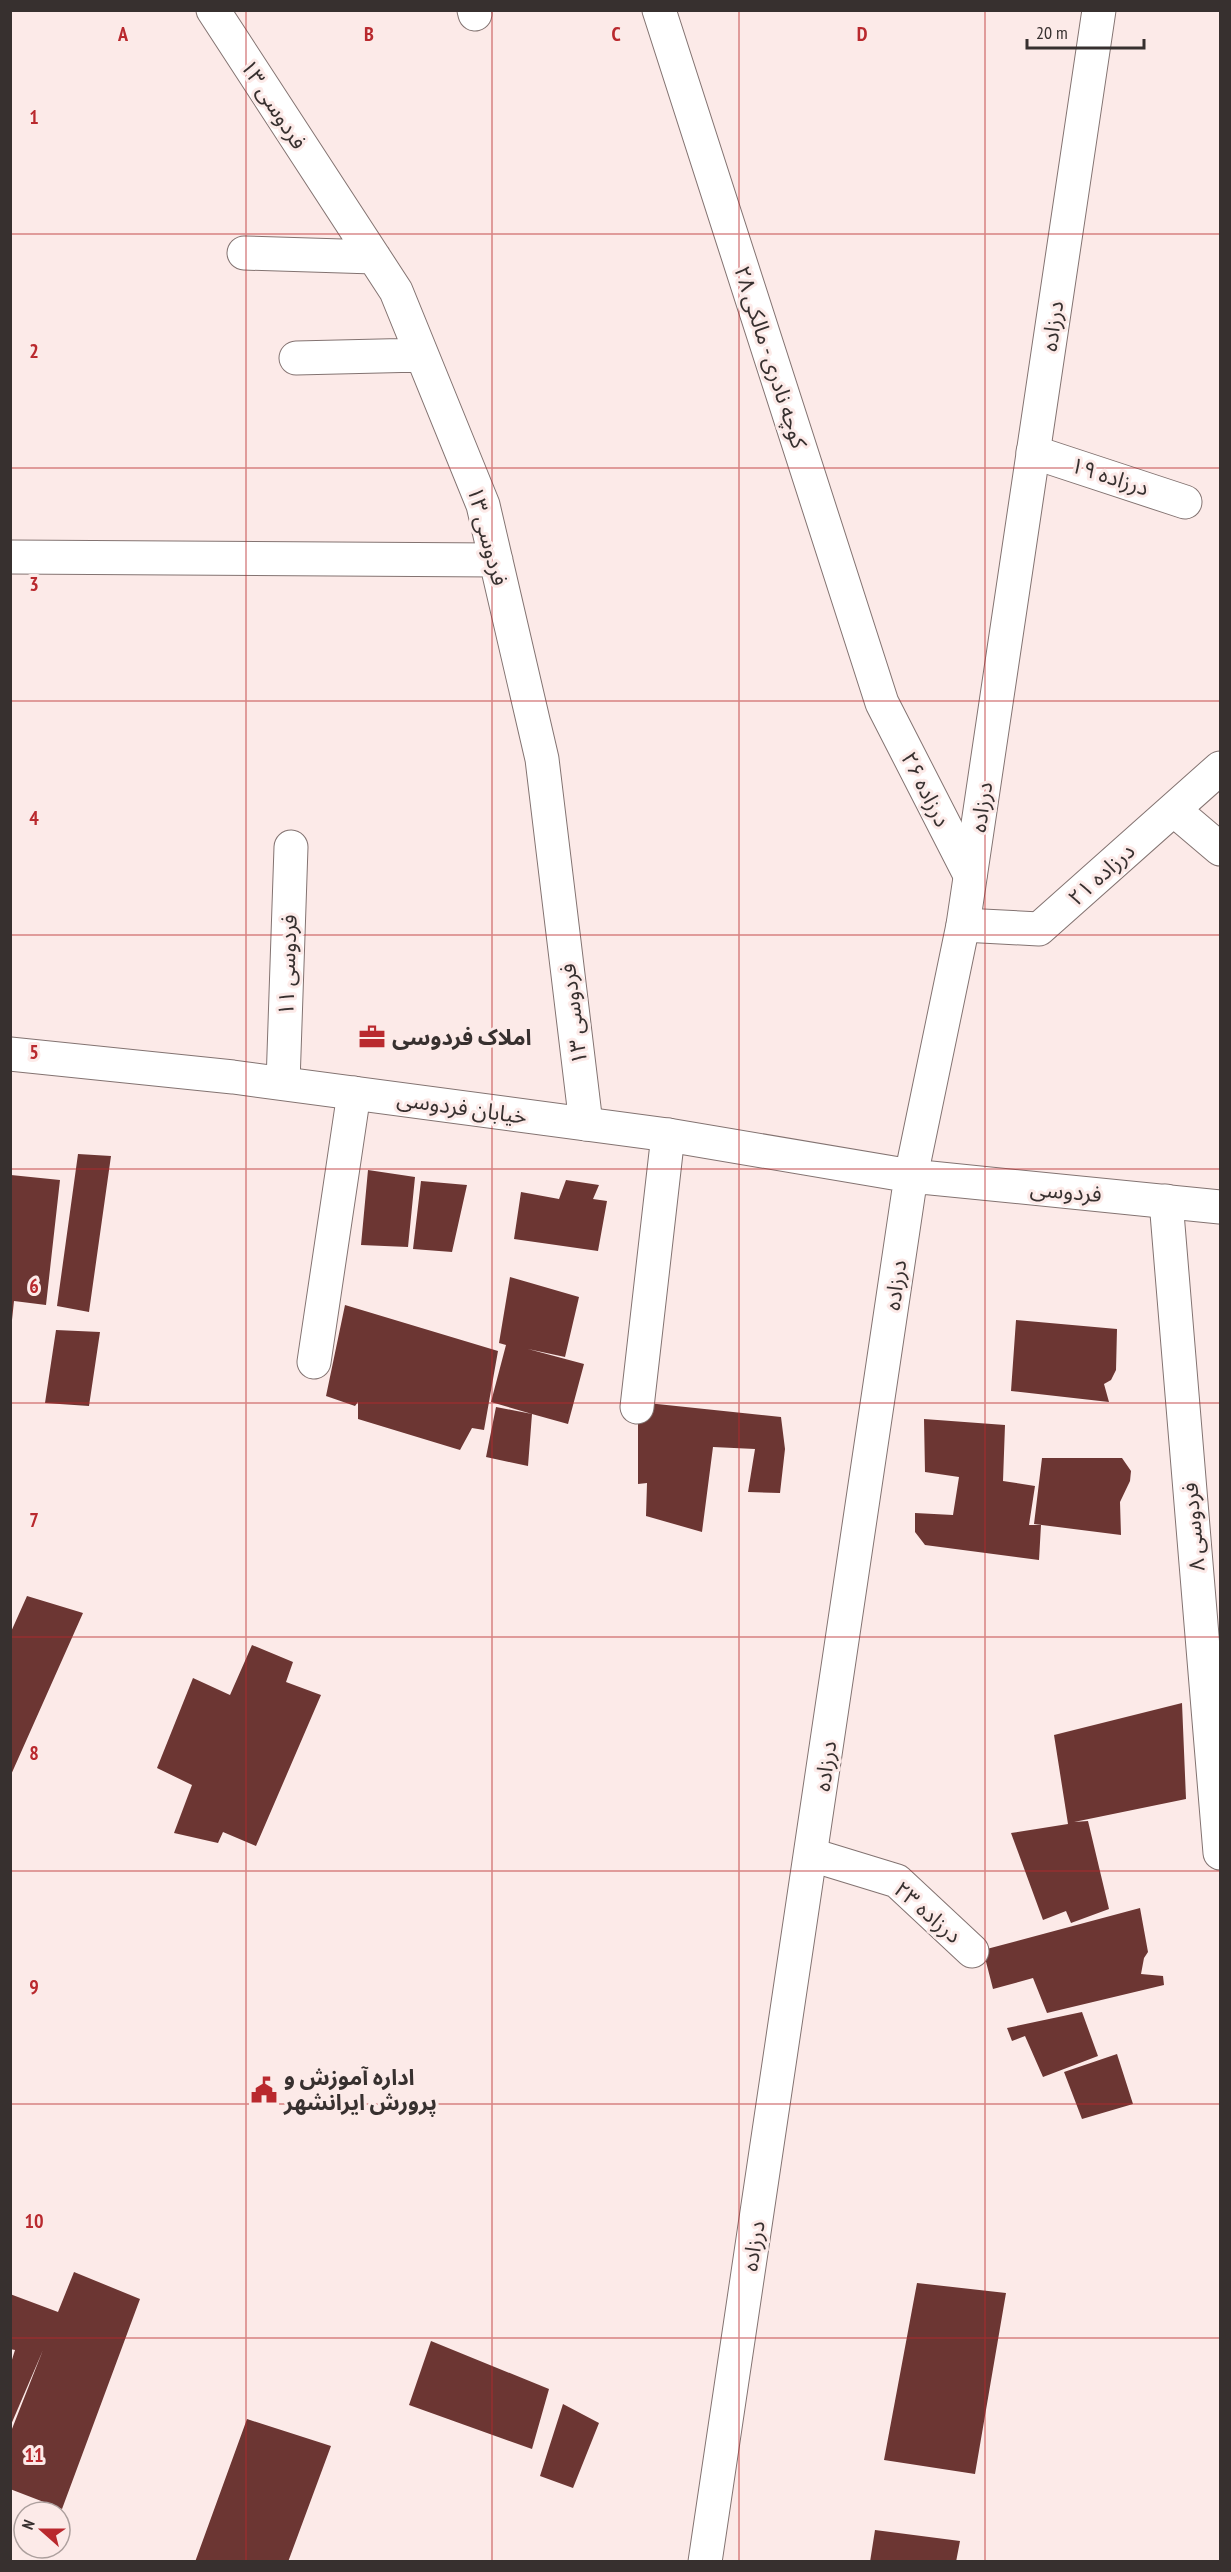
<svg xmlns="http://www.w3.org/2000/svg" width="1231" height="2572" font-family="'PT Sans Narrow','Noto Sans Arabic',sans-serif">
<rect width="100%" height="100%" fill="#fceae8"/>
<path fill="#6c3633" d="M78,1154L111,1156L89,1312L57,1306Z
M368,1170L415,1177L408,1247L361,1245Z
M11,1175L60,1180L46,1305L14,1301L12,1320Z
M566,1180L599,1185L593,1199L607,1201L598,1251L514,1239L521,1192L559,1199Z
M421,1181L467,1185L452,1252L413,1249Z
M510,1277L579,1297L565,1357L528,1349L584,1364L568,1424L532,1414L528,1466L486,1457L496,1407L532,1414L491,1402L506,1345L499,1343Z
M345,1305L498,1351L484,1430L472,1428L460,1450L358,1419V1402L355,1406L326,1396Z
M1016,1320L1117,1329L1116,1370L1111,1380L1104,1384L1109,1402L1011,1391Z
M56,1330L100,1332L89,1406L45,1403Z
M638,1402L781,1417L785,1449L780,1493L748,1492L755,1449L713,1447L702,1532L646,1516L647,1483L638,1484Z
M924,1419L1005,1425L1003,1481L1035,1486L1029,1525H1041L1039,1560L925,1545L915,1532V1513L953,1515L959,1477L925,1472Z
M1042,1458H1122L1131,1471L1130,1481L1120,1502L1121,1535L1034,1524Z
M27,1596L83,1613L10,1777V1634Z
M252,1645L293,1662L286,1682L321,1695L256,1846L223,1832L218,1843L174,1833L192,1785L157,1768L193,1678L230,1695Z
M1182,1703L1186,1799L1074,1822L1088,1821L1109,1909L1071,1923L1066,1911L1043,1920L1011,1833L1068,1824L1054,1735Z
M1140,1908L1148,1952L1144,1958L1141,1974L1163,1976L1164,1985L1047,2013L1033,1978L993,1989L983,1950Z
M1082,2012L1098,2056L1043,2077L1025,2036L1012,2041L1007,2028Z
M1117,2054L1133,2104L1082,2119L1064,2072Z
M74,2272L140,2299L62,2509L10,2489V2434L43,2350L10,2427V2366L15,2350L10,2349V2294L58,2312Z
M917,2283L1006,2293L975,2474L884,2460Z
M431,2341L549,2389L532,2449L409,2405Z
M563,2404L599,2423L573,2488L540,2476Z
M247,2419L331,2446L288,2562H195Z
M875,2530L960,2541L956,2562H870Z"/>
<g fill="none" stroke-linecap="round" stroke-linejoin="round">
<g stroke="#837371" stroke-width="35">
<path id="street" d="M213,10L396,291L483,505L542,759L586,1124
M474,10L475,14
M659,10L882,703L970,875
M244,253L374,257
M296,358L422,355
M1033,452L1185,502
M10,557L496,560
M1174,810L1220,849
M963,925L1039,929L1220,768
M283,1083L291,847
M1166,1201L1220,1853
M314,1362L354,1093
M637,1407L668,1135
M812,1855L897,1881L972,1951"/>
</g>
<g stroke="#837371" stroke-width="35">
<path id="secondary" d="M10,1054L233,1077L668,1135L911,1176L1220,1207
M705,2562L911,1176L963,925L1099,10"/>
</g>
<use href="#street" stroke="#fff" stroke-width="33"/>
<use href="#secondary" stroke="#fff" stroke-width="33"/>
</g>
<path fill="none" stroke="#b9292e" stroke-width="1.5" stroke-opacity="0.55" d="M246,10V2562M492,10V2562M739,10V2562M985,10V2562M10,234H1220M10,468H1220M10,701H1220M10,935H1220M10,1169H1220M10,1403H1220M10,1637H1220M10,1871H1220M10,2104H1220M10,2338H1220"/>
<defs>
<g id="office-bare" transform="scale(2.07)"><path d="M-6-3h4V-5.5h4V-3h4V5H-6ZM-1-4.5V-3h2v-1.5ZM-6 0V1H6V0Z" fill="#b9292e" stroke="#fceae8" stroke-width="2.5" paint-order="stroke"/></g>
<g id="civic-bare" transform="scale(2.07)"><path d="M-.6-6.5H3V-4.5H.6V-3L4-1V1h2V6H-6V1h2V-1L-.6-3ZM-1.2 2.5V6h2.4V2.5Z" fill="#b9292e" stroke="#fceae8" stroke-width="2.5" paint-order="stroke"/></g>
</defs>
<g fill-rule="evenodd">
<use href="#office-bare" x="372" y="1037"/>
<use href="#civic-bare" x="264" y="2090"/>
</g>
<g text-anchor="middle" stroke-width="6" stroke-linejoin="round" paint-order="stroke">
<g font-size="22" fill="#37302f" stroke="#fceae8">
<text transform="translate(274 104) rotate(57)" y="8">فردوسی ۱۳</text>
<text transform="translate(1052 326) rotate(-82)" y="8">درزاده</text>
<text transform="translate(771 357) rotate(72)" y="8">کوچه نادری - مالکی ۲۸</text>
<text transform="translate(1110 476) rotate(18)" y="8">درزاده ۱۹</text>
<text transform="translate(488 536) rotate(75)" y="8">فردوسی ۱۳</text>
<text transform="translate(926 789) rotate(63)" y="8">درزاده ۲۶</text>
<text transform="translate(981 807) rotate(-82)" y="8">درزاده</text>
<text transform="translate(1101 874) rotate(-42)" y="8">درزاده ۲۱</text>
<text transform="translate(287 965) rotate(-88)" y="8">فردوسی ۱۱</text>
<text transform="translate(573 1014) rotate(-97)" y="8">فردوسی ۱۳</text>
<text transform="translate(462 1107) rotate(8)" y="8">خیابان فردوسی</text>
<text transform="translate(1066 1191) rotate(5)" y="8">فردوسی</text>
<text transform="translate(895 1285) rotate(-82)" y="8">درزاده</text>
<text transform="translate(1193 1527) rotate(-95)" y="8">فردوسی ۸</text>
<text transform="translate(825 1766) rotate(-82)" y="8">درزاده</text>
<text transform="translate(928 1912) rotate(41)" y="8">درزاده ۲۳</text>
<text transform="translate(753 2246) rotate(-81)" y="8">درزاده</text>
</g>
<g font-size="22" font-weight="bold" fill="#37302f" stroke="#fceae8" text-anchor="start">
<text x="392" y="1045">املاک فردوسی</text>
<text x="284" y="2085">اداره آموزش و<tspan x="284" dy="25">پرورش ایرانشهر</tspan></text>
</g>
</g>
<g font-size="20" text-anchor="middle" font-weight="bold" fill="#b9292e" stroke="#fceae8" stroke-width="6" stroke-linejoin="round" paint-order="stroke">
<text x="123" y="41">A</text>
<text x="369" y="41">B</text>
<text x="616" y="41">C</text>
<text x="862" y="41">D</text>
<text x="34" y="124">1</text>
<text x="34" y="358">2</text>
<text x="34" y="591">3</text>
<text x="34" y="825">4</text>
<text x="34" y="1059">5</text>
<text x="34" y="1293">6</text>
<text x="34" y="1527">7</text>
<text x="34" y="1760">8</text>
<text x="34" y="1994">9</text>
<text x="34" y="2228">10</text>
<text x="34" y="2462">11</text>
</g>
<rect width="1231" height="2572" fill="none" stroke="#37302f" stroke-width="24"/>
<g transform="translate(42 2530) rotate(291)"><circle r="28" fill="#fceae8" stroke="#ada09e" stroke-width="1.5"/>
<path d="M0-4.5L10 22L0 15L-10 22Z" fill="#b9292e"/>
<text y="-9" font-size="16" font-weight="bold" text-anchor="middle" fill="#37302f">N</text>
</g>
<path d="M1027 39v9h117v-9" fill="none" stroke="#37302f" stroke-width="3"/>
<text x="1036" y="39" font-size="18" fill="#37302f" stroke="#fceae8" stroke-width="4.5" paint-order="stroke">20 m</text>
</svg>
